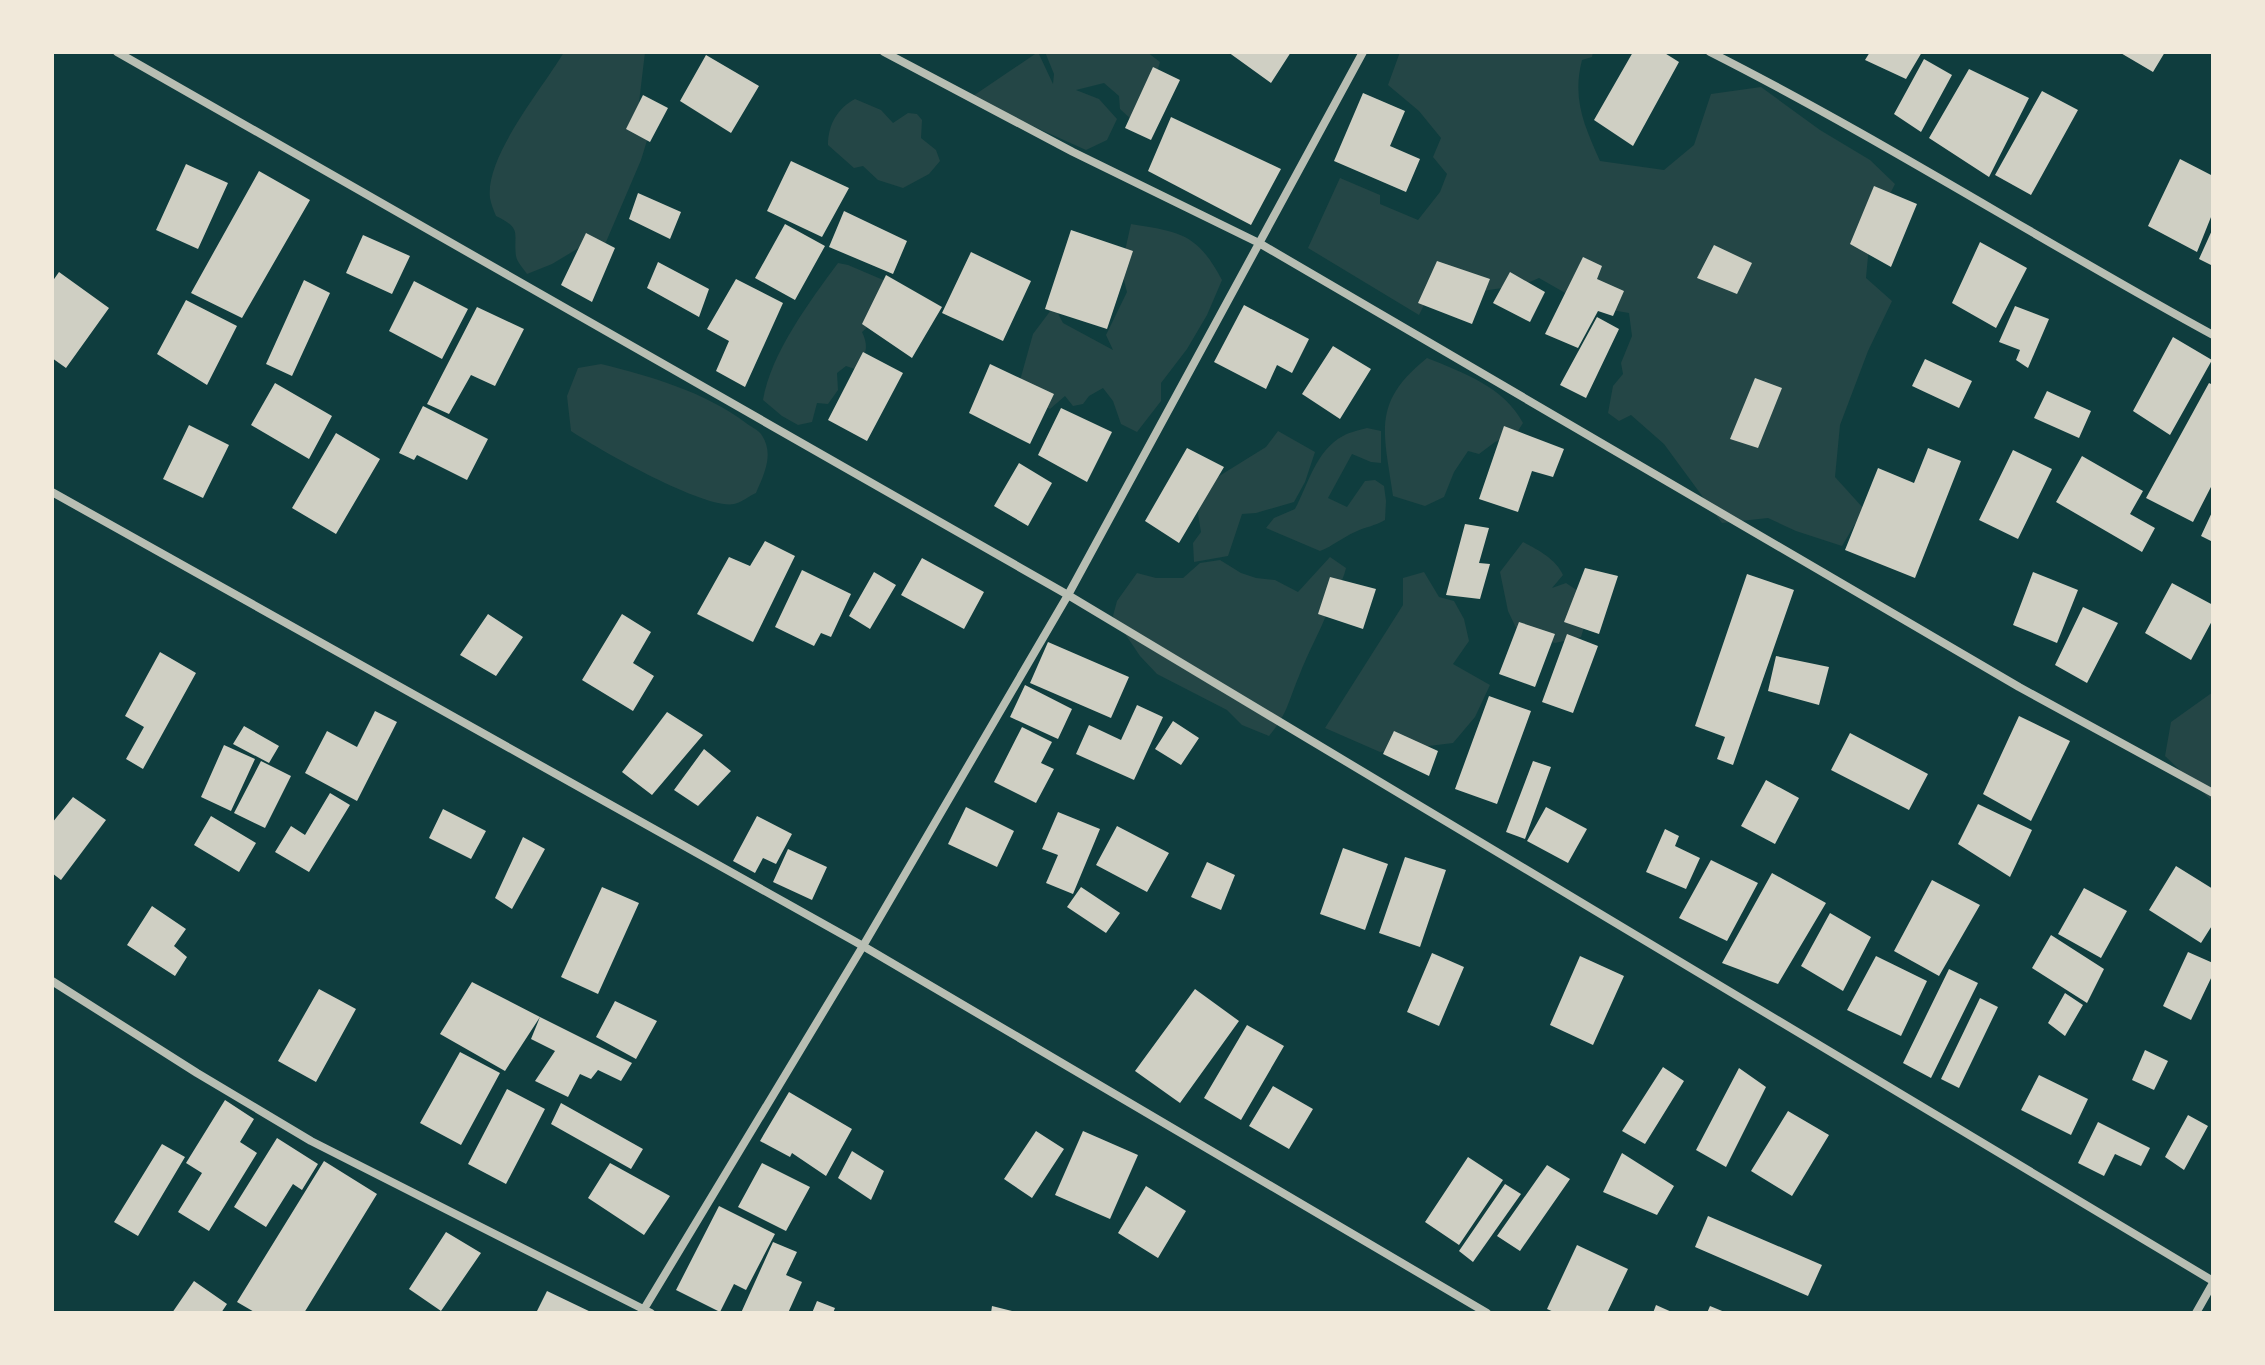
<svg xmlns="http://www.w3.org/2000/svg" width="2265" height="1365" font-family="Cabin,sans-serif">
<rect width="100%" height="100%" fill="#0f3d3e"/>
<path fill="#244646" d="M564,52H645L638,111L649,134L641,160L600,256L587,243L552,264L527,274C523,268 517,262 516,256C513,233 523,229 496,216C494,211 491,204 490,198C485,156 543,88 564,52Z
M1038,52L1053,84L1054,74L1045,52H1147L1160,62L1154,82L1133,121L1120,109L1119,96L1104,83L1076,90L1099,99L1117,119L1107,140L1086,150L970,98Z
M1400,52H1593L1592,57L1582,60C1572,99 1584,125 1600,161L1664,170L1694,145L1711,94L1761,87L1820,130L1870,160L1895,184L1870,234L1866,278L1892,301L1868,351L1840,425L1835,477L1864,509L1842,546L1796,531L1768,518L1722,523L1664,444L1631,415L1619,421L1608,413L1613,386L1623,374L1621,363L1632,336L1629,313L1588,306L1539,278L1523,285L1427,299L1419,315L1308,248L1340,178L1380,195V204L1418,220L1440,192L1447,174L1433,157L1441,138L1419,111L1388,85Z
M855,99L881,110L893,123L908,113L917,114L922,120L921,138L936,150L940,161L929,174L903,188L878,180L863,166L854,168L828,145C828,124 838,108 855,99Z
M1131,224C1180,232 1197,233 1222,280L1207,315L1187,349L1161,383V401L1137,432L1121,424L1113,401L1103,388L1089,396L1083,404L1073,406L1065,396L1050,409L1027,398L1019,384L1033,334L1054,306L1063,323L1113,350L1106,335L1127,292L1121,269Z
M838,263L848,265L888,282L872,323L862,332C870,348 865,357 855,369L846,366L837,373L838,390L828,404L817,403L812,422L798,425L782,416L763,400C771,353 810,301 838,263Z
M1427,358C1464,373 1504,387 1523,423L1516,434L1495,442L1479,454L1468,451L1454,472L1444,497L1425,506L1393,496C1384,432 1371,403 1427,358Z
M601,364C650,376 705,392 746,423C750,426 758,430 761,434C775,454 764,474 756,493C749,496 741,503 734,504C705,510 598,449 571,431L567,396L578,368Z
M1367,428L1381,431V463L1371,462L1352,454L1328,498L1347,507L1365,481L1375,480L1384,486L1386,501L1385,520C1375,526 1365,527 1355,532C1343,537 1333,546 1320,551L1266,528L1274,518L1295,509C1308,485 1316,450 1343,436C1350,432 1360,430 1367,428Z
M1278,431L1315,452L1305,482L1294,502L1256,513L1242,514L1228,556L1194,562L1193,543L1201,532L1198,514L1203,496L1216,478L1266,447Z
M1523,542C1538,550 1556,559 1563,575L1552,588L1566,583L1587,597L1588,614L1581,637L1555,643L1518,632L1508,611L1500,572Z
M1330,557L1346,568C1342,586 1333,593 1329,608C1320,632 1308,652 1299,676C1288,702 1288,713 1269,736L1242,725L1227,710L1157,674L1140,656L1113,616L1117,601L1137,573L1156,578H1183L1200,563L1220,560L1241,573L1256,578L1275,580L1298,592Z
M1424,572L1439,597L1454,601L1464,619L1469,641L1453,664L1490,685L1475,717L1453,743L1380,752L1325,728L1403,605V578Z
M2213,692V802L2165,756L2171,722Z"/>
<path fill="#cfcfc3" d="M1228,52H1291L1271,83Z
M1633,52H1663L1679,62L1633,146L1594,120Z
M1870,52H1922L1906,79L1865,60Z
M2119,52H2165L2153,72Z
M706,55L759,86L731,133L680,101Z
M1924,59L1952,75L1921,132L1894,114Z
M1153,67L1180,80L1151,140L1125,128Z
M1969,69L2029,98L1989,177L1929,138Z
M2042,91L2078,110L2031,195L1995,175Z
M1363,93L1405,111L1390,146L1420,159L1406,192L1334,161Z
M643,95L668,108L650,142L626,129Z
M1171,117L1281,169L1251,225L1148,171Z
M2180,159L2213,176V212L2197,252L2148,226Z
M791,161L849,188L822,237L767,211Z
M186,164L228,183L198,249L156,230Z
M259,171L310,200L242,318L191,293Z
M1874,186L1917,204L1891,267L1850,244Z
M638,193L681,212L670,239L629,219Z
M844,211L907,241L893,274L829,247Z
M785,224L825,246L795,300L755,278Z
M2213,228V266L2199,259Z
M1071,230L1133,251L1107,329L1045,309Z
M586,233L615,248L592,302L561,285Z
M363,235L410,256L392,294L346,273Z
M1980,242L2027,268L1996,328L1952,303Z
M1714,245L1752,263L1737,294L1697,278Z
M971,252L1031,281L1003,341L942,313Z
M1583,257L1602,266L1597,279L1624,291L1613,316L1598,311L1578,348L1545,334Z
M1437,261L1490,279L1472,324L1418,303Z
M658,262L709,289L699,317L647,288Z
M59,272L109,308L66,368L52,358V282Z
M1510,272L1545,292L1530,322L1493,303Z
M886,275L942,307L912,358L862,324Z
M736,279L783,303L745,387L716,371L729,341L707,329Z
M304,280L330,293L292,376L266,364Z
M414,281L468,309L442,359L389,331Z
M186,300L237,326L207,385L157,354Z
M1244,305L1309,339L1292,373L1277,365L1266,389L1214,362Z
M2015,306L2049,319L2028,368L2016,360L2020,350L1999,342Z
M477,307L524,329L495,386L471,375L449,414L427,404Z
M1597,317L1619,329L1586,398L1560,385Z
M2173,337L2212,360L2170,435L2133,411Z
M1333,346L1371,369L1340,419L1302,394Z
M863,352L903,373L867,441L828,420Z
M1925,359L1972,381L1959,408L1912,386Z
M990,364L1054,394L1030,444L969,413Z
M1755,378L1782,388L1758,448L1730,439Z
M275,383L332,416L309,459L251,425Z
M2209,383L2213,385V483L2193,522L2146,498Z
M2047,391L2091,411L2079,438L2034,418Z
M423,406L488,439L467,480L417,455L414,460L399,453Z
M1061,408L1112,432L1087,482L1038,455Z
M189,425L229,445L203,498L163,479Z
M1504,426L1564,449L1553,477L1532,471L1518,512L1479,499Z
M336,433L380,459L336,534L292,508Z
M1187,448L1224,467L1179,543L1145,521Z
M1928,448L1961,461L1915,578L1845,550L1878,468L1914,483Z
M2013,450L2052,469L2018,539L1979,520Z
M2082,456L2143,491L2130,514L2155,528L2142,552L2056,502Z
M1019,463L1052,483L1028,526L994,506Z
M2213,510V542L2201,536Z
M1465,524L1489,528L1479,563L1490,564L1480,599L1446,595Z
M765,541L795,556L753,642L697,614L729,557L750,566Z
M922,558L984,592L964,629L901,595Z
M1585,568L1618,576L1599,634L1564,622Z
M802,570L851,594L831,637L821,633L814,646L775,627Z
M874,572L896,585L870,629L849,616Z
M2033,572L2078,590L2057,643L2013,625Z
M1747,574L1794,590L1733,765L1717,759L1725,737L1695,726Z
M1330,577L1376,589L1363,629L1318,614Z
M2172,583L2213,605V619L2191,660L2145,633Z
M2083,607L2118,623L2087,683L2055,665Z
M488,614L523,637L496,676L460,655Z
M622,614L651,632L633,663L654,676L633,711L582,680Z
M1519,622L1555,634L1535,687L1499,674Z
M1567,634L1598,646L1573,713L1542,702Z
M1048,642L1129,677L1111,718L1030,683Z
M160,652L196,673L143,769L126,759L144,727L125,716Z
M1776,656L1829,667L1819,705L1768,691Z
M1025,685L1072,709L1058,739L1010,717Z
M1489,696L1531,711L1497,804L1455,789Z
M1137,705L1163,717L1134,780L1076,754L1089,725L1121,740Z
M375,711L397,722L357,801L305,773L327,731L357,747Z
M667,712L703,735L652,795L622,772Z
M2019,716L2070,741L2031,821L1983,794Z
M1173,721L1199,738L1181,765L1155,749Z
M244,726L279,746L269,763L233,744Z
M1022,727L1052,742L1041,763L1054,769L1036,803L994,782Z
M1394,731L1438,751L1429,776L1383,754Z
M1850,733L1928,774L1909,810L1831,770Z
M224,745L255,759L231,811L201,797Z
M704,749L731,771L698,806L674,790Z
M261,761L291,776L265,828L234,813Z
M1533,761L1551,767L1525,839L1506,832Z
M1766,780L1799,798L1775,844L1741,826Z
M330,793L350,805L309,872L275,852L291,826L305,835Z
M73,797L106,820L61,880L52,873V823Z
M1978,804L2032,830L2010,877L1958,844Z
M966,807L1014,831L997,867L948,844Z
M1546,807L1587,829L1568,863L1527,841Z
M443,809L486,831L471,859L429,838Z
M1058,812L1100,829L1073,894L1046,883L1058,855L1042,849Z
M211,816L256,843L239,872L194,845Z
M757,816L792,834L776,864L763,858L755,873L733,861Z
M1117,826L1169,853L1147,892L1096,865Z
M1665,829L1679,836L1675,846L1700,858L1686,889L1646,872Z
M523,837L545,849L512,909L495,898Z
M1343,848L1388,864L1365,930L1320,914Z
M788,849L827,867L812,900L773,882Z
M1405,857L1446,870L1420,947L1379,933Z
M1711,860L1758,883L1727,941L1679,918Z
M1207,862L1235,875L1221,910L1191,897Z
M2176,866L2213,889V924L2201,943L2149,910Z
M1772,873L1826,903L1778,984L1722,963Z
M1932,880L1980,905L1939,976L1894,951Z
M602,887L639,903L598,994L561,977Z
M1081,887L1120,913L1106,933L1067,907Z
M2084,888L2127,911L2101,958L2058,934Z
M152,906L186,929L174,946L187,957L175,976L127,945Z
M1830,913L1871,937L1843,991L1801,966Z
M2051,935L2104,969L2087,1003L2032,968Z
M2188,952L2213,963V974L2191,1020L2163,1006Z
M1432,953L1464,967L1439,1026L1407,1012Z
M1580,956L1624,976L1593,1045L1550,1025Z
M1876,956L1927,981L1901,1036L1847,1010Z
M1949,969L1978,983L1931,1078L1903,1063Z
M472,982L540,1017L632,1063L621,1081L598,1070L591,1079L580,1074L568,1097L535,1081L555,1051L531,1039L540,1017L505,1071L440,1034Z
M319,989L356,1009L316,1082L278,1061Z
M1195,989L1239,1021L1180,1103L1135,1071Z
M2065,993L2083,1005L2065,1036L2048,1023Z
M1980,998L1998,1007L1959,1088L1941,1079Z
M615,1001L657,1021L636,1059L596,1037Z
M1247,1025L1284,1046L1241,1120L1204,1098Z
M2145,1050L2168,1061L2154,1090L2132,1080Z
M460,1052L500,1073L461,1145L420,1123Z
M1663,1067L1684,1081L1645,1144L1622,1131Z
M1739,1068L1766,1087L1726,1167L1696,1150Z
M2039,1075L2088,1099L2071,1135L2021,1110Z
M1273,1086L1313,1109L1289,1149L1249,1126Z
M507,1089L545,1109L506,1184L468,1164Z
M789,1092L852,1129L826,1176L792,1153L790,1157L760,1141Z
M225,1100L254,1119L240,1142L257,1153L209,1231L178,1212L202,1173L186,1163Z
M561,1103L643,1149L631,1169L551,1124Z
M1788,1111L1829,1135L1792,1196L1751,1171Z
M2188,1115L2208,1126L2184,1170L2165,1157Z
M2098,1122L2150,1148L2141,1166L2115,1154L2104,1176L2078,1163Z
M1036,1131L1064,1149L1032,1198L1004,1179Z
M1083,1131L1138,1155L1110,1219L1055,1195Z
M277,1138L318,1164L302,1190L293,1184L266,1227L234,1207Z
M162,1144L185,1157L138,1236L114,1222Z
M852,1151L884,1171L871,1200L838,1178Z
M1622,1153L1674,1186L1657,1215L1603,1192Z
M1468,1157L1503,1180L1459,1245L1425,1222Z
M324,1161L377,1194L304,1313H256L237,1302Z
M610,1163L670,1196L644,1235L588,1198Z
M762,1163L810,1187L786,1231L738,1207Z
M1547,1165L1570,1179L1520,1251L1497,1236Z
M1505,1184L1521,1194L1473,1262L1459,1251Z
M1146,1186L1186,1211L1158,1258L1118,1233Z
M719,1206L775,1234L746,1290L734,1284L720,1312L676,1290Z
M1708,1216L1822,1265L1808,1296L1695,1247Z
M446,1232L481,1253L441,1311L409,1289Z
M773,1242L797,1252L786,1275L802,1282L788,1313H741Z
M1577,1245L1628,1269L1607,1313H1556L1547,1309Z
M194,1281L227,1304L221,1313H172Z
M547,1291L593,1313H536Z
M817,1301L835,1308L833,1313H812Z
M1656,1305L1674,1313H1653Z
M992,1306L1016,1312V1313H991Z
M1710,1306L1727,1313H1707Z"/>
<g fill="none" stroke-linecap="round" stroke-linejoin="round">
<path stroke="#b8beb3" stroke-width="8" d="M117,52L1068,595L2213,1281
M884,52L1073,152L1259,243L2019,687L2213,793
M1710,52C1882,139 2044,243 2213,335
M52,492L863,946L1487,1313
M52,981L197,1073L311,1141L651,1313
M646,1313L644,1309L863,946L1068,595L1363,52
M2196,1313L2213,1283"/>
</g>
<rect width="2265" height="1365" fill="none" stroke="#f1e9da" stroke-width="108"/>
</svg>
